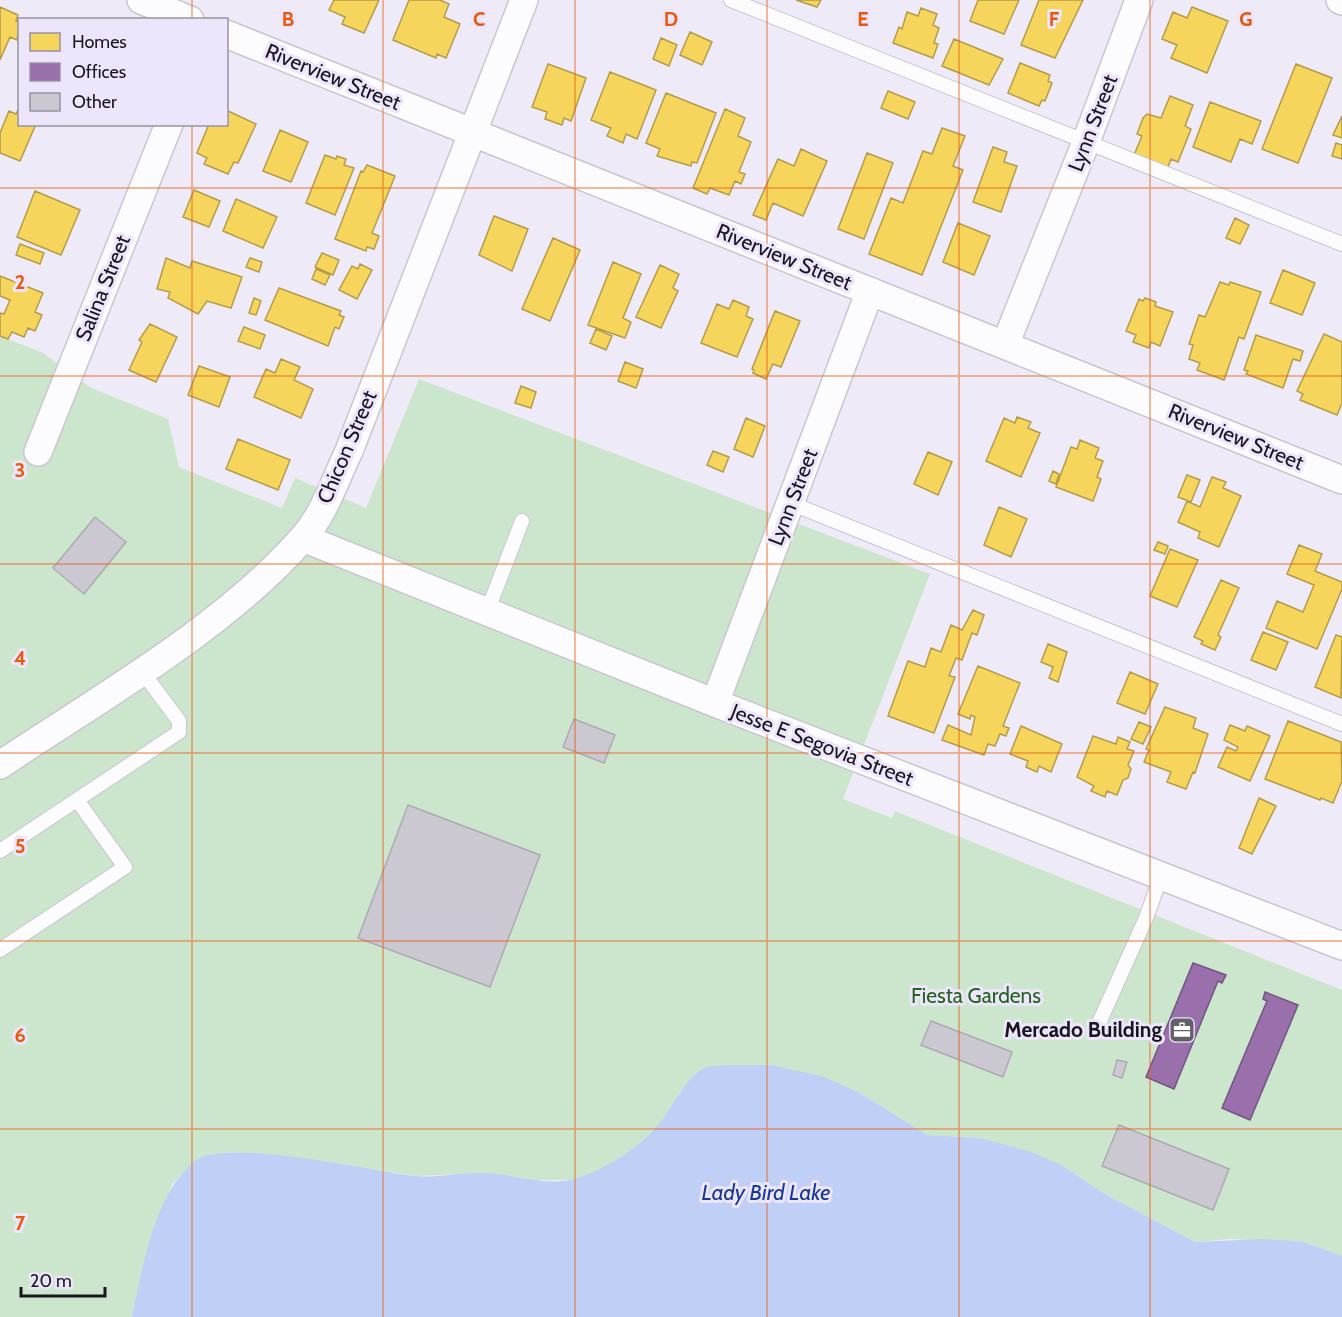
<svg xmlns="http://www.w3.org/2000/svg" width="1342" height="1317" font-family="Cabin,sans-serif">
<rect width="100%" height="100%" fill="#eeeaf7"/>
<path fill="#cbe6cc" d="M0,336L43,353L91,388L168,419L179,467L282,508L295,478L366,508L419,379L930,574L843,799L892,818L895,811L1342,990V1256L1304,1242L1230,1239L1195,1242L1105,1194L1063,1166L979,1138L927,1135L860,1093L732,1065L682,1089L662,1121L637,1145L609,1166L574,1180H529L483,1173L417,1176L274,1155L229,1152L197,1159L173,1183L152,1235L132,1317H0Z"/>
<path fill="#bfcff6" d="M732,1065H770L822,1076L860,1093L927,1135L979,1138L1032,1152L1063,1166L1105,1194L1195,1242L1262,1239L1304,1242L1342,1256V1317H132C142,1269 155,1192 195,1161C226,1137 372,1171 414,1176C437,1178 460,1172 482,1173C511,1173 549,1188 577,1178C609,1168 640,1147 662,1120C673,1106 687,1075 705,1068C712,1065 723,1066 732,1065Z"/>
<path fill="#f6d55c" stroke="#b49c49" stroke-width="1.5" d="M334,0H379L364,33L342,24L345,17L329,10Z
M409,0H440L449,4L444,17L460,24L446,58L437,54L436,58L393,40Z
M796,0H821L817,7Z
M978,0H1019L1004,34L970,21Z
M1039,0H1083L1055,58L1021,45Z
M0,7L18,15L16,21L20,22L17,40L10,37L0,60Z
M1192,7L1228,21L1207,73L1171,58L1177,45L1162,39L1173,12L1187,18Z
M921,8L937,14L933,25L939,28L934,43L938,44L933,58L893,43L899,27L902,29L907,12L918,16Z
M690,32L712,42L702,65L680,55Z
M661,38L677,45L669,66L653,59Z
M954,39L1003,59L989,85L942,66Z
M1020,63L1050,75L1048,81L1052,83L1045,101L1042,100L1039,106L1008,93Z
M548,64L586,78L571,121L564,118L562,125L545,119L547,112L532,107Z
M1296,64L1332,78L1298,163L1262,149Z
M610,72L656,90L637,139L626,134L623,143L607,136L611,128L591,120Z
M888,91L915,102L908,119L881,108Z
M666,93L716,113L697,163L692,162L691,166L657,156L660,149L646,143Z
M1170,96L1193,105L1185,126L1191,129L1178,162L1171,159L1168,167L1134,155L1142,136L1137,134L1143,118L1147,114L1161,118Z
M1210,102L1261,121L1252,144L1240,139L1231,162L1193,147Z
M20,106V124H36L20,161L0,153V133L9,111L16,114Z
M725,109L745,118L738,136L751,142L739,172L745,174L741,184L735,181L729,195L710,188L707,194L693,188Z
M226,110L256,124L238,163L234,162L228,174L204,164L207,158L197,153L209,124H226Z
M1342,116V138L1333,135Z
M942,128L965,136L953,166L963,170L922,275L869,254L891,198L903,203L923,151L932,154Z
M280,130L308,142L291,182L263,171Z
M1336,143L1342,145V159L1332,156Z
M993,147L1007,152L1004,162L1017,166L1001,212L973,202Z
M801,149L827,161L803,216L773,203L766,220L753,215L778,159L794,166Z
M867,153L893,163L864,239L838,229Z
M325,155L336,159L337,156L346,159L344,165L354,168L335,215L306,203Z
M367,165L395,176L372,233L379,236L374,249L367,247L366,251L335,239L361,171L363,172Z
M194,190L220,201L209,227L183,217Z
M35,191L80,210L61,255L17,237Z
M236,199L277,217L263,248L223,231Z
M494,216L528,229L512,271L479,255Z
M1235,218L1249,225L1240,244L1226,238Z
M958,223L990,236L974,275L943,262Z
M553,238L580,250L550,321L522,309Z
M20,244L44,253L40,264L16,255Z
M322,253L339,260L333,275L315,267Z
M166,258L190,268L192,261L242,277L231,308L207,301L198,314L168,298L170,292L157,289Z
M250,258L262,262L259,272L246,267Z
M613,262L641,274L623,318L631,322L625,338L588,325Z
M360,264L372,270L357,299L339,290L352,266L358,269Z
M660,265L679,274L673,288L678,291L661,328L636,317Z
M316,269L330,275L325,285L312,279Z
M1283,270L1315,283L1302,315L1270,303Z
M0,276L43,293L35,312L42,315L35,331L28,328L24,337L12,332L8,339L0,336V313L4,314L10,300L0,296Z
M1220,282L1229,285L1230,282L1261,292L1244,339L1239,337L1224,380L1197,370L1200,363L1189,359L1193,345L1189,344L1199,315L1205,317Z
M279,288L341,311L339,315L344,317L339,329L335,327L328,346L265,320Z
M254,298L261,301L256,315L249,313Z
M1145,298L1156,302L1155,306L1173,312L1160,346L1151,342L1149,348L1133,342L1136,335L1126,331L1139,299L1143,301Z
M733,300L749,307L746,316L753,319L737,357L701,343L717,304L729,309Z
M775,311L800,321L781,367L773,364L766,379L753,373L754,370L752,369Z
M150,324L177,337L156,382L129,370L142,342L139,340Z
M244,327L265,335L260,349L238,341Z
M596,329L612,336L606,350L590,343Z
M1324,334L1342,342V403L1337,415L1300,400L1303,394L1297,391Z
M1256,335L1303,351L1300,361L1293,359L1283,388L1246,374L1248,371L1244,370Z
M281,359L300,367L294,380L313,389L301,418L254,397L266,369L275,373Z
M625,362L643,369L636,388L618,381Z
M199,366L230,377L219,407L188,395Z
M521,386L536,392L531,408L515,403Z
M1017,417L1031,422L1028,428L1040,433L1021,477L986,461L1004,418L1015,423Z
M746,418L765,426L753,457L734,449Z
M238,439L290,460L278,490L226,469Z
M1080,440L1099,448L1095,458L1103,461L1097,477L1101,479L1093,501L1056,487L1071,447L1077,449Z
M713,451L729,457L723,472L707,465Z
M928,452L952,462L938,495L914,484Z
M1053,471L1059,474L1056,484L1049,481Z
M1187,475L1200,480L1191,502L1178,497Z
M1212,477L1226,482L1223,488L1241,496L1219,547L1198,538L1200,532L1178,522L1187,501L1200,507Z
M999,507L1027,519L1011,557L984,545Z
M1158,542L1168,546L1165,554L1154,550Z
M1299,545L1322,554L1315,571L1342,582V589L1317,649L1266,628L1277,601L1303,612L1314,585L1287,574Z
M1170,549L1198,560L1177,607L1150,596Z
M1221,580L1239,588L1218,635L1221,637L1215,650L1201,644L1203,641L1194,637Z
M973,610L984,615L977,635L972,633L962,660L956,658L949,676L955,677L934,733L888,716L908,661L925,667L931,648L941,652L951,625L962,630Z
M1263,632L1288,642L1276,670L1251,660Z
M1336,635L1342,637L1341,698L1315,687Z
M1048,644L1067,652L1058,682L1049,678L1053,667L1041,662Z
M978,666L1020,683L1003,726L1009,728L1006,736L1000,734L995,746L988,744L984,755L942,740L948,725L971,735L975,717L971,715L970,719L958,714Z
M1130,672L1158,684L1145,714L1117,703Z
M1165,707L1196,718L1193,728L1208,734L1195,773L1193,772L1186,789L1167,782L1171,772L1144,762L1149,750L1146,749Z
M1288,721L1341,742L1342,781L1333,803L1321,798L1320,800L1265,779Z
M1139,722L1151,727L1143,744L1131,739Z
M1230,725L1245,731L1247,726L1270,736L1250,781L1218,767L1227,747L1236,751L1238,747L1224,740Z
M1021,726L1062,744L1051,772L1039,766L1037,772L1026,767L1028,761L1010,754Z
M1093,736L1116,744L1118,737L1130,742L1127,749L1134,751L1128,765L1131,769L1128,778L1123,780L1117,795L1107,791L1105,797L1091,791L1094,786L1077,777Z
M1259,798L1276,806L1252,854L1239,848Z"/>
<path fill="#9970ab" stroke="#735581" stroke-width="1.5" d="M1193,963L1226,975L1222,983L1218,981L1174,1089L1146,1077Z
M1265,992L1298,1005L1250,1120L1222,1108L1267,1001L1263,999Z"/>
<path fill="#cbc8d2" stroke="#adaab3" stroke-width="1.5" d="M95,517L126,542L84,594L53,568Z
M574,719L615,735L604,763L563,747Z
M408,805L540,855L490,987L358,938Z
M931,1021L1012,1052L1003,1077L921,1045Z
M1117,1060L1127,1062L1122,1078L1113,1075Z
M1119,1125L1229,1169L1213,1210L1102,1166Z"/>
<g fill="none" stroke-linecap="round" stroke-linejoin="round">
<g stroke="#cac6d0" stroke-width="16">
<path id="lane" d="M731,0L1342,244
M790,503L1342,724
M487,612L522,521
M0,851L179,732V721L141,670
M0,950L125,867L77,800
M1095,1032L1146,918L1161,876"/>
</g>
<g stroke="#cac6d0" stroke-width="30">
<path id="street" d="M141,0L190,20
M1340,0L1342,1
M226,34L1342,480
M1005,345L1086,142L1139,0
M38,452L169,124
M303,538L715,703L1342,946
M715,703L870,291
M0,765C98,699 224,628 302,539C324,515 335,480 349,451L524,0"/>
</g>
<use href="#lane" stroke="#fcfcfe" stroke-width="14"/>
<use href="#street" stroke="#fcfcfe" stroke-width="27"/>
</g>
<path fill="none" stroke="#e8590c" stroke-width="1.5" stroke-opacity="0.55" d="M192,0V20M383,0V1317M575,0V1317M767,0V1317M959,0V1317M1150,0V1317M192,124V1317M0,188H1342M0,376H1342M0,564H1342M0,753H1342M0,941H1342M0,1129H1342"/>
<defs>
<g id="office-square" transform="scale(1.35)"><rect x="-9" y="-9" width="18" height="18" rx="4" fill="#64606a" stroke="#ede5fc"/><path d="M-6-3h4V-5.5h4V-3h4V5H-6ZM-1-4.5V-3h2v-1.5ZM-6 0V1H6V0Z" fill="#fff"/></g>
</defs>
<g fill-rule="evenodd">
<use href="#office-square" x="1182" y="1030"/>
</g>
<g text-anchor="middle" stroke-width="6" stroke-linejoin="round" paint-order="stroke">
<g font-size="21" fill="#19161e" stroke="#ede5fc">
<text transform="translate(333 77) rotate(22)" y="7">Riverview Street</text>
<text transform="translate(1093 123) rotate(-69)" y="7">Lynn Street</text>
<text transform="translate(784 257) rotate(22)" y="7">Riverview Street</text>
<text transform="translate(103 288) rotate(-68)" y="7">Salina Street</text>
<text transform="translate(1236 437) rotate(22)" y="7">Riverview Street</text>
<text transform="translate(347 447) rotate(-67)" y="7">Chicon Street</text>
<text transform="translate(793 497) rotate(-69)" y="7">Lynn Street</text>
<text transform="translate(822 745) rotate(21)" y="7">Jesse E Segovia Street</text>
</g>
<g font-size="21" fill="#23651e" stroke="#ede5fc">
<text x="976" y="1003">Fiesta Gardens</text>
</g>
<g font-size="21" font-weight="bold" fill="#19161e" stroke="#ede5fc" text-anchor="end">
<text x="1162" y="1037">Mercado Building</text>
</g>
<g font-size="22" font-style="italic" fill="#153893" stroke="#ede5fc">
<text x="766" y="1200">Lady Bird Lake</text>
</g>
</g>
<g font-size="20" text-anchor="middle" font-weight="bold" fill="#e8590c" stroke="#ede5fc" stroke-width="6" stroke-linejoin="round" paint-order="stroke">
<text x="288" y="26">B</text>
<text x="479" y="26">C</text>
<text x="671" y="26">D</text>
<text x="863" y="26">E</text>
<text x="1054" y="26">F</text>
<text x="1246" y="26">G</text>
<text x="20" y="289">2</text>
<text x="20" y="477">3</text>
<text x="20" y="665">4</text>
<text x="20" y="853">5</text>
<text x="20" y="1042">6</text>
<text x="20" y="1230">7</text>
</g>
<rect x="18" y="18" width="210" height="108" fill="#ede5fc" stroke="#9892a3" stroke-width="1.5"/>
<rect x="30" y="33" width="30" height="18" fill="#f6d55c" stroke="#9892a3" stroke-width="1.5"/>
<text x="72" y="48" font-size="18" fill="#19161e">Homes</text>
<rect x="30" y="63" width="30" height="18" fill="#9970ab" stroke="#9892a3" stroke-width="1.5"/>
<text x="72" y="78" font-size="18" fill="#19161e">Offices</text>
<rect x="30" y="93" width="30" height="18" fill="#cbc8d2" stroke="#9892a3" stroke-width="1.5"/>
<text x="72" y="108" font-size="18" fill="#19161e">Other</text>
<path d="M21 1287v9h84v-9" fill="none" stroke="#19161e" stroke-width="3"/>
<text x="30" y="1287" font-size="18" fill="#19161e" stroke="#ede5fc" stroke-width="4.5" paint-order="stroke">20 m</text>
</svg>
